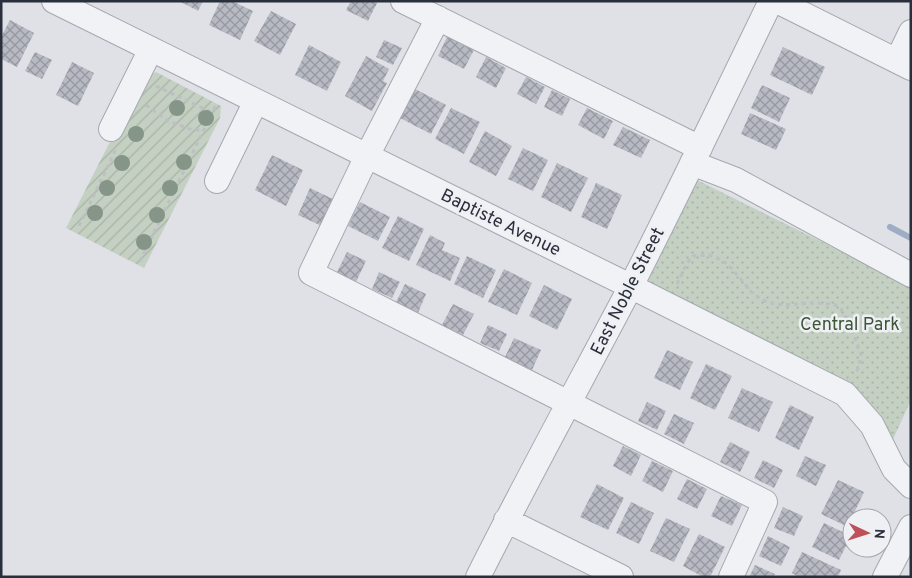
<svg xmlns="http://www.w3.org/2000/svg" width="912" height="578" font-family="Overpass,sans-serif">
<defs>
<pattern id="grass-dots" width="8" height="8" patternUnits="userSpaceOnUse" patternTransform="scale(1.25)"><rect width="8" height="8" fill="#c4d0c1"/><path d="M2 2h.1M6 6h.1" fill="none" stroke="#a9b3a7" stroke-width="1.8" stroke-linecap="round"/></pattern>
<pattern id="garden-furrows" width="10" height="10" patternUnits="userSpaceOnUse" patternTransform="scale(1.25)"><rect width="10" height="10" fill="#c4d0c1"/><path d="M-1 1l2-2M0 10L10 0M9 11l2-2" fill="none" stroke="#a9b3a7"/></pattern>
<pattern id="building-cross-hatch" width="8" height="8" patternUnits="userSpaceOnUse" patternTransform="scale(1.25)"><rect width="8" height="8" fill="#b7bac3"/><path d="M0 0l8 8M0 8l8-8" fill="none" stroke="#9598a0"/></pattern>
</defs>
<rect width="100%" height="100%" fill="#dfe1e7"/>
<path fill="url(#grass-dots)" d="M691,177L911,286V400L889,448L870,420L648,285L645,266Z"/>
<path fill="url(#garden-furrows)" d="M156,72L221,106L220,118L144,268L66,228L141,81Z"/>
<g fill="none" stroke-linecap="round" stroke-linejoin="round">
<path stroke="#9eadc3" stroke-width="6" d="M890,227L911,238"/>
</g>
<path fill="url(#building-cross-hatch)" d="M179,1H203L198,11Z
M220,1H232L253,11L240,40L209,25Z
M351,1H372L377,3L368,21L346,10Z
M271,11L296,24L280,55L254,41Z
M10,20L34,33L17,67L1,59V37Z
M447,37L474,50L464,69L438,56Z
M384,40L402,48L393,65L376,57Z
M309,45L341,62L327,91L295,75Z
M783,47L825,67L812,95L770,75Z
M35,52L52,60L42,79L25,71Z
M366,56L389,69L383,81L387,83L372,111L345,96Z
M486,57L506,68L496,88L476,77Z
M72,62L94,73L78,106L56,95Z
M526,77L545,87L536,104L517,94Z
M762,85L790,98L779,122L751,108Z
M415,89L446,105L431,134L400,118Z
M552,90L570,99L562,116L544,107Z
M451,108L480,122L464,154L435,139Z
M587,108L613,121L604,139L578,125Z
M750,113L786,129L776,150L741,134Z
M623,127L650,140L641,158L613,145Z
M485,131L512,146L496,176L469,162Z
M523,148L548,160L533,191L508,179Z
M272,155L303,170L286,206L255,190Z
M557,163L588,178L571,212L541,197Z
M596,183L622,195L607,229L581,217Z
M310,188L339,202L326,228L298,215Z
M360,202L390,217L378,241L348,226Z
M398,216L424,229L409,261L382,248Z
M430,235L445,243L442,250L460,258L450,281L416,265Z
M347,252L366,261L356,282L337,272Z
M467,256L496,270L483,298L454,284Z
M504,269L532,283L517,315L488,302Z
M379,272L400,282L392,298L372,289Z
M405,284L426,294L418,313L396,302Z
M544,285L572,299L557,330L529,316Z
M453,304L474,314L463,335L442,325Z
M488,325L507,334L499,351L480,343Z
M514,338L541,350L532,370L505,357Z
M667,350L693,362L680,390L654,378Z
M706,364L732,376L715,410L690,398Z
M742,388L773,402L759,432L728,418Z
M647,402L666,411L657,430L638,421Z
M790,405L814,417L799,450L775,438Z
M674,414L694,423L684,444L664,434Z
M730,442L750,452L740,472L720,462Z
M623,446L641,455L631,476L613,466Z
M805,456L826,465L816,486L796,476Z
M763,460L783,470L774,488L754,478Z
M652,461L673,471L663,492L642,481Z
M687,479L707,489L697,509L677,499Z
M838,480L864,492L855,511L861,514L858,518H852V529L821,514Z
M597,484L624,498L608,530L580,517Z
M721,496L742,505L732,526L711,516Z
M631,502L654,513L639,544L616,533Z
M783,507L803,516L794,536L774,528Z
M666,518L690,529L674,562L650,551Z
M824,523L851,536L839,560L812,547Z
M699,534L725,547L710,577H703L683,566Z
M768,536L790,547L781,566L759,556Z
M802,552L841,570L838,577H799L792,573Z
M755,565L775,574L773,577H749Z"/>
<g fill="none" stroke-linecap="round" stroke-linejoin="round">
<g stroke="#a5a8b0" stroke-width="26">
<path id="minor" d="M54,1L630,286L845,394L872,425L894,469L911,486
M403,1L700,148
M777,1L911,68
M438,18L367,156L311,273L765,502L731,577
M897,61L911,32
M111,129L151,49
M692,163L736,180L911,275
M217,181L256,101
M506,520L621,577
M478,577C527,479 580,383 631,286C679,192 725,96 771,1
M885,577L911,527"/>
</g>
<path stroke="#bdbfc5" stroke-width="3" stroke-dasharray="4 4" stroke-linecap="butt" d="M156,86L213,113
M146,105L168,121L190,129L204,131
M79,226L116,149
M140,261L216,105
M677,284L687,263L693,256L709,255L717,258L726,263L734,271L753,294L769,303L783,305L811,303L834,304L841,309L846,318L851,328L861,354L859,366L855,375"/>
<use href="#minor" stroke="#f1f2f5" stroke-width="24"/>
</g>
<g fill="#859587">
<circle cx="177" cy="108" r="8"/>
<circle cx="206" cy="118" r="8"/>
<circle cx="136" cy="134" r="8"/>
<circle cx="184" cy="162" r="8"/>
<circle cx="122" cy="163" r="8"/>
<circle cx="107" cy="188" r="8"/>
<circle cx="170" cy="188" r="8"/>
<circle cx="95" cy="213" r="8"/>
<circle cx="157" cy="215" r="8"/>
<circle cx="144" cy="242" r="8"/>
</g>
<g text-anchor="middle" stroke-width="5" stroke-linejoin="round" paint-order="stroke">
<g font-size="18" fill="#2a2f3c" stroke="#eef0f4">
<text transform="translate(501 222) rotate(26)" y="6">Baptiste Avenue</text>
<text transform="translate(627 291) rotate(-63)" y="6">East Noble Street</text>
</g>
<g font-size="18" fill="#3c5638" stroke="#eef0f4">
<text x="850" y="330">Central Park</text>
</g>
</g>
<rect width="912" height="578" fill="none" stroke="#2a2f3c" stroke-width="5"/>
<g transform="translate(867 533) rotate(94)"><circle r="24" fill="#eef0f4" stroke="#a0a3aa"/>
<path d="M0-4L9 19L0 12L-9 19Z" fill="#bf5059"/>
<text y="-8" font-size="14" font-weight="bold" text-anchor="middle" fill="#2a2f3c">N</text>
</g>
</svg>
